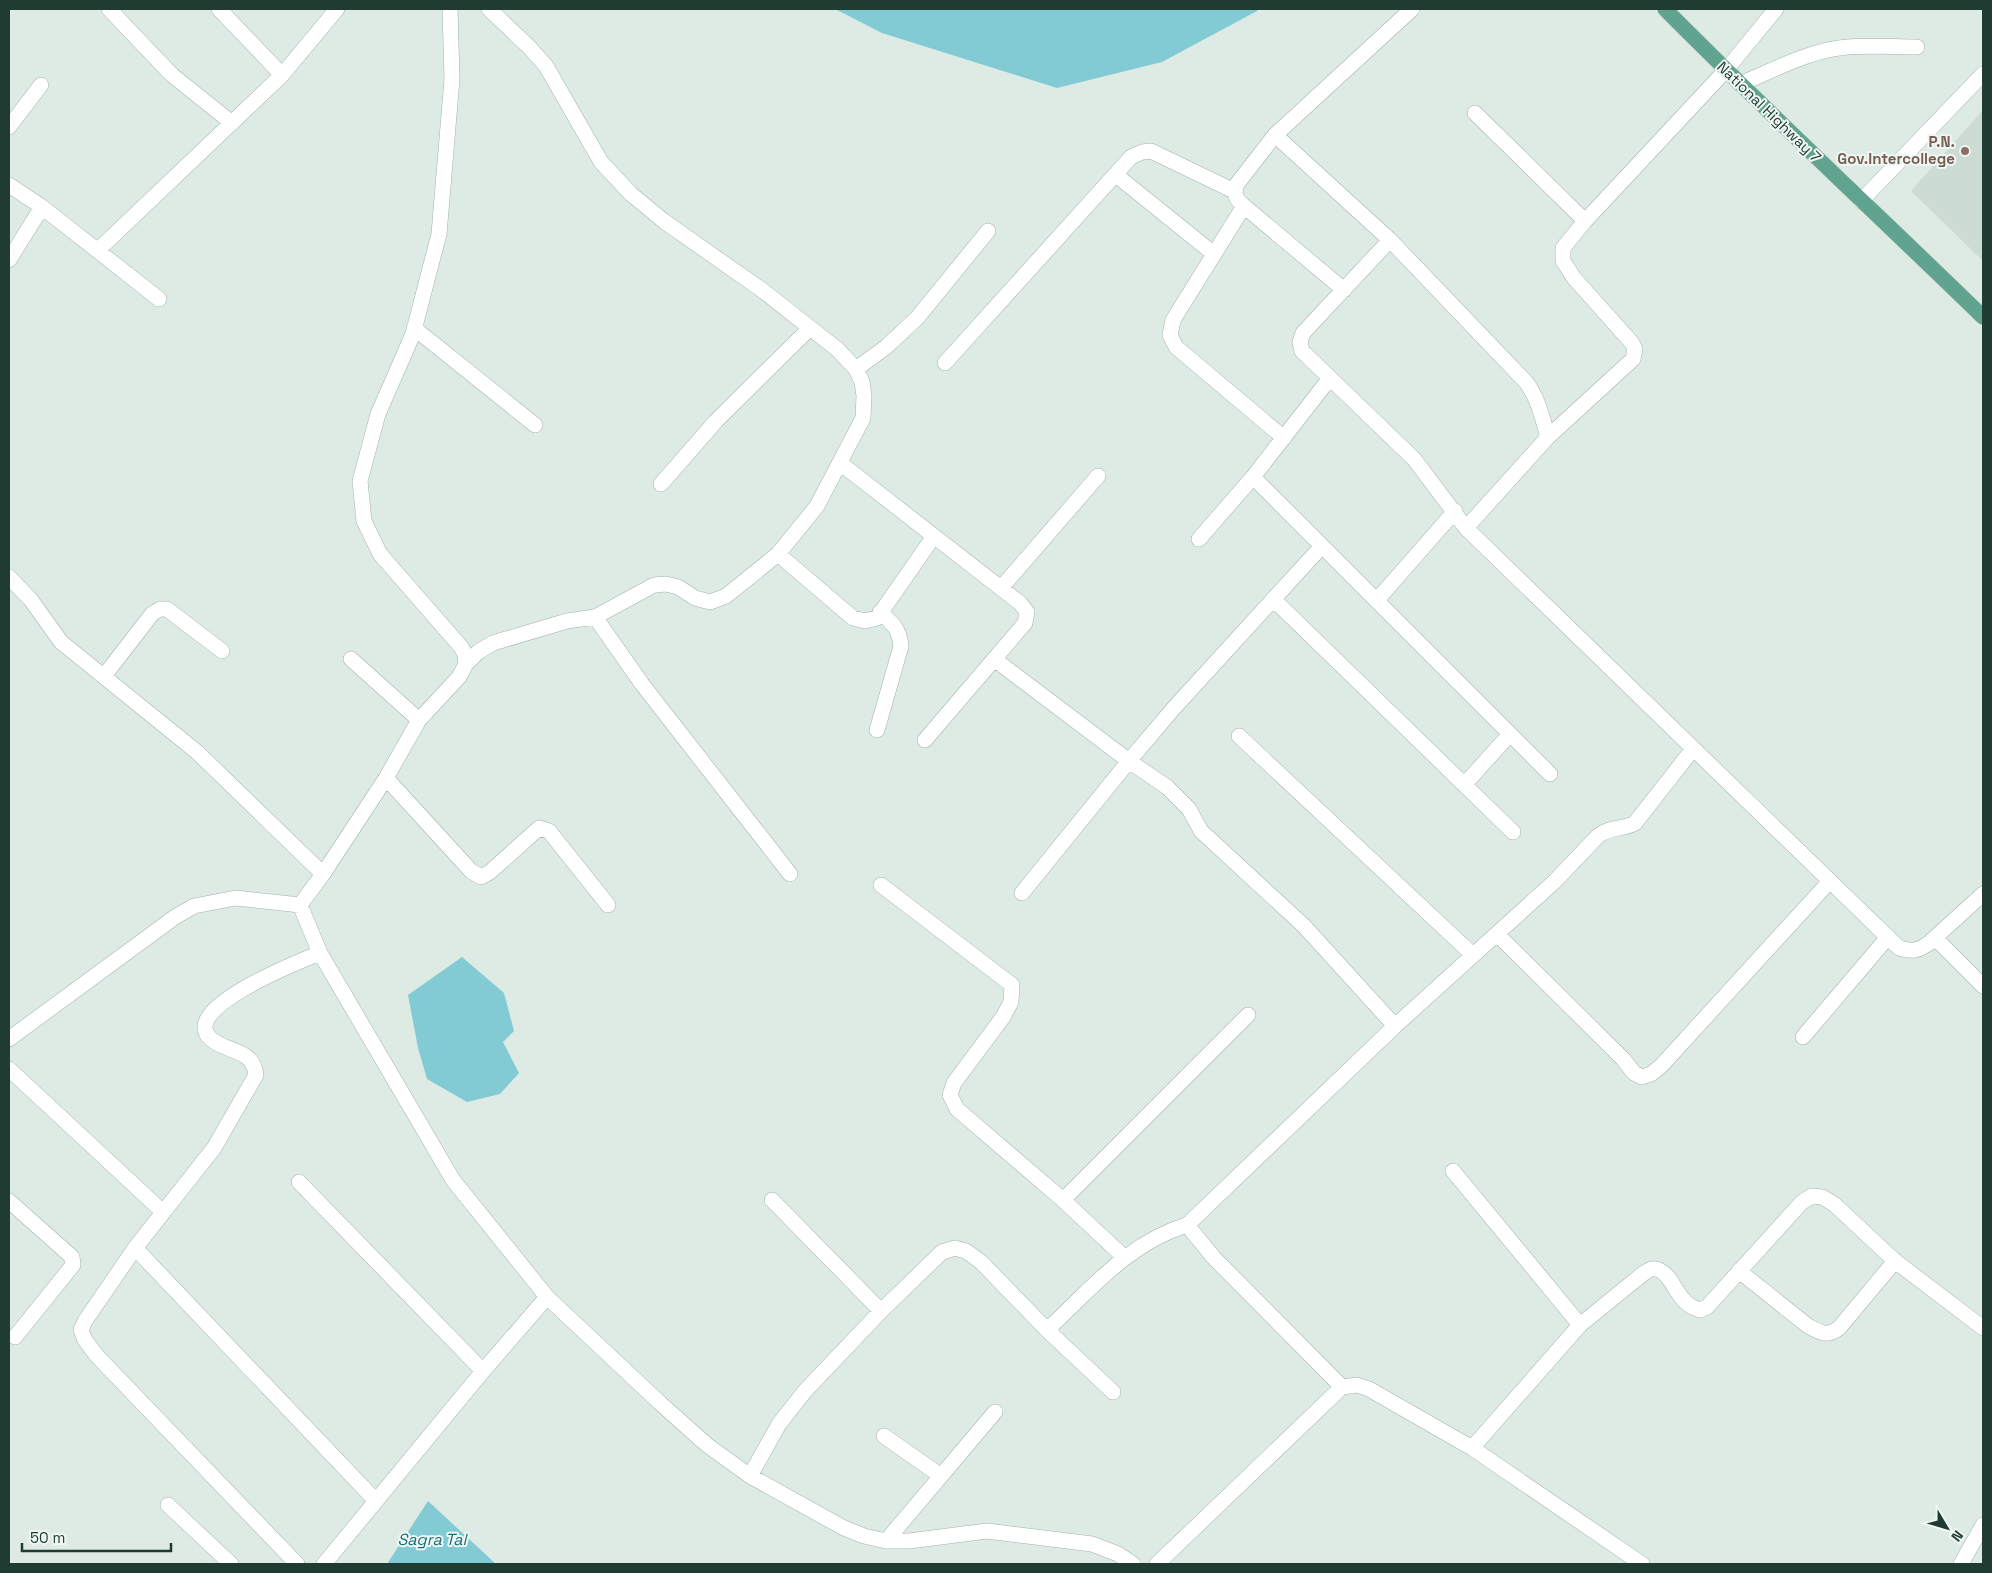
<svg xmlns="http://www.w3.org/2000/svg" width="1992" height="1573" font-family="'Space Grotesk',sans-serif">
<rect width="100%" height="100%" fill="#deebe5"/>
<path fill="#ccdbd3" d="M1983,110V261L1911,191Z"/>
<path fill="#82cbd4" d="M835,9H1258L1257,11L1162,62L1057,88L882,33Z
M462,957L504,993L514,1031L503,1042L519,1073L500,1094L467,1102L427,1079L418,1048L408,995Z
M428,1501L496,1564H387Z"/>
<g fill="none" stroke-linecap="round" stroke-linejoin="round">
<g stroke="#a1b3ac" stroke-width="16">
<path id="street" d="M109,9L172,75L232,123
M219,9L282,75
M1740,84C1774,70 1810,50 1847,47C1870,45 1894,47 1917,47
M1475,113L1585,221
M9,127L41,85
M1275,135L1390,240L1526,382C1538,398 1542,417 1548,437
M1116,175L1214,254
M9,185L42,207L159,299
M1861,201L1983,74
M1244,206L1173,320L1170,335L1176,347L1284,438
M1390,240L1303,333L1300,342L1302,351L1414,459L1466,528L1899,948C1912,952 1918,951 1929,943L1983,894
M98,250L282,75L337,9
M9,260L42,207
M1344,290L1244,206C1236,199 1233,195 1237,184L1275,135L1412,9
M414,328L535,425
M945,363L1131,157L1142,152L1151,151L1234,191
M856,369L886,347L917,318L988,231
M840,463L1020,603L1027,612L1025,623L925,740
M1253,477L1550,774
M661,484L716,421L810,328
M1466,528L1548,437L1633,359L1635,349L1632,343L1574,278L1563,261V248L1585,221L1726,70L1776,9
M1199,539L1253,477L1330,378
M778,554L853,618L865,621L877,618L934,536
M9,577L31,600L61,642L197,752L323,874
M1001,588L1098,476
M1273,599L1513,832
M1377,600L1455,511
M595,617L642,684L790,874
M351,659L419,720
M994,659L1129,761L1167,787L1189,809L1201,831L1304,926L1395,1026
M466,664L478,652L493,643L567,621L595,617L654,585L666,584L678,587L695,598L710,602L726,596L778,554L817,506L863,418L864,396L862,382L856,369L837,349L762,290L665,222L631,194L601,162L546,66L529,47L489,9
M104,676L152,614L160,609H167L222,651
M877,730L901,646C899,628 893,624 880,612
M1239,736L1473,955
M386,778L471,871L481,877L490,872L539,828L549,831L608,905
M1464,785L1510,734
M881,885L1012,985L1011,1002L1003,1017L954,1083L950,1095L957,1109L1063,1200L1124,1257
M1022,893L1129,761L1173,709L1322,546
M300,905L323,874L386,778L419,720L459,677L466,664L465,654L461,647L380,554L364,521L360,481L378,414L413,334L439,234L452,79L450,9
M1497,934L1623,1059L1634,1073L1642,1077L1651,1074L1661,1066L1830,881
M1935,938L1983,986
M1803,1037L1888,937
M9,1039L175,917L194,906L236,898L300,905L320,953L453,1180L547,1297L660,1403L707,1445L750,1476L844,1528L864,1536L886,1541H909L987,1531L1092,1544L1118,1554L1133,1564
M9,1069L163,1212
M1453,1171L1580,1325
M299,1182L483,1371
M772,1200L881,1311
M1063,1200L1248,1015
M9,1201L72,1257L73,1265L15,1337
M135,1248L376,1501
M1739,1271L1808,1326C1821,1333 1827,1337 1839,1328L1895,1261
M1047,1330C1089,1291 1129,1242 1187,1225
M1342,1387L1214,1258L1187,1225L1395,1026L1554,882L1598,836C1610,826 1623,830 1635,823L1693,749
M884,1436L941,1476
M1472,1448L1580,1325L1644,1273C1649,1270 1653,1267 1659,1270C1676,1278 1675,1303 1700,1310L1707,1307L1802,1202L1812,1196L1822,1197L1834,1204L1895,1261L1983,1328
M750,1476L779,1424L805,1391L881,1311L942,1252L955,1248L966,1251L981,1262L1047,1330L1113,1392
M168,1505L231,1564
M886,1541L995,1412
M297,1564L97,1356L85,1340L81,1330L85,1321L135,1248L214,1148L256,1075C253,1048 227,1053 211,1039C176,1009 303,960 320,953
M324,1564L483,1371L547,1297
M1157,1564L1342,1387L1357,1385L1369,1389L1472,1448L1642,1564
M1961,1564L1983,1525"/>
</g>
<g stroke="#c0c8c6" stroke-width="16">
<path id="primary" d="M1665,9C1769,114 1877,214 1983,317"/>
</g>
<use href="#street" stroke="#fff" stroke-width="15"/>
<use href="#primary" stroke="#60a38f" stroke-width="15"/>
</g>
<circle fill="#8d6e63" stroke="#eff7f3" stroke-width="2" cx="1965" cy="151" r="5"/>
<g text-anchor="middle" stroke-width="4" stroke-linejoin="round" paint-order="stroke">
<g font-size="15" fill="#1f3b32" stroke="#eff7f3">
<text transform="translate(1769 112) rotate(44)" y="5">National Highway 7</text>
</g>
<g font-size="15" font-weight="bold" fill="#785e54" stroke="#eff7f3" text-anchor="end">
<text x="1955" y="147">P.N.<tspan x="1955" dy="17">Gov.Intercollege</tspan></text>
</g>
<g font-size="16" font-style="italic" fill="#166d7a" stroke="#eff7f3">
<text x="432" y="1545">Sagra Tal</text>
</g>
</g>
<rect width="1992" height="1573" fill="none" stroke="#1f3b32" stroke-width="20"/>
<g transform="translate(1947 1528) rotate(128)" stroke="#eff7f3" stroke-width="4" paint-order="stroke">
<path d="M0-4L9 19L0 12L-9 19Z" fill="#1f3b32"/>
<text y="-8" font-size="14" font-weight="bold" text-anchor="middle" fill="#1f3b32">N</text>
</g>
<path d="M22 1543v8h149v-8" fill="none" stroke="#1f3b32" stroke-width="2.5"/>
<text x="30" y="1543" font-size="15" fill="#1f3b32" stroke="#eff7f3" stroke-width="4" paint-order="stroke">50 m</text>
</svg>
